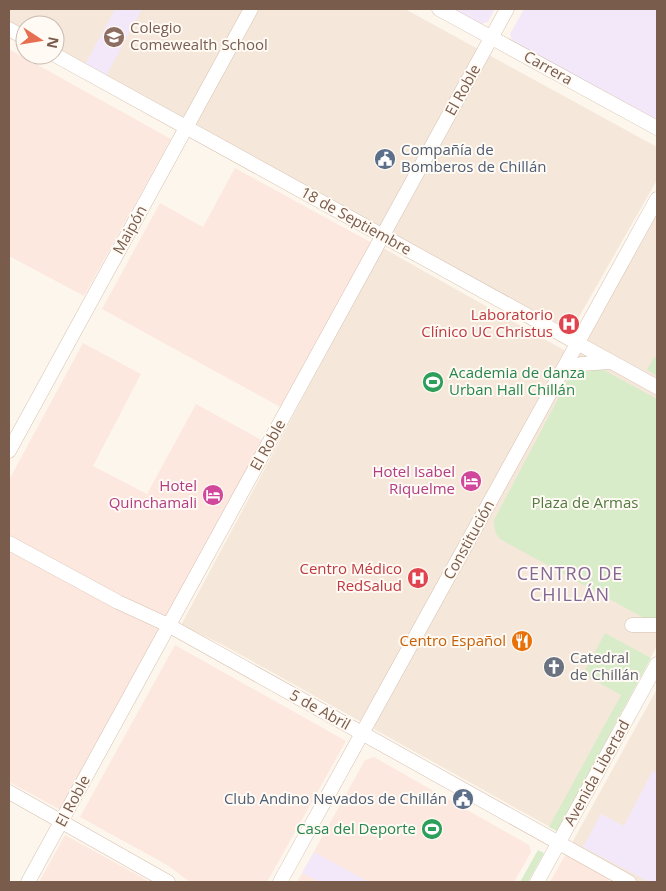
<svg xmlns="http://www.w3.org/2000/svg" width="666" height="891" font-family="'Open Sans',sans-serif">
<rect width="100%" height="100%" fill="#fdf6ec"/>
<path fill="#f5e8da" d="M9,9H405L657,147V180L571,331L420,251L55,50V25H25V34L9,25Z
M657,211V646L557,831L225,646L181,625L383,248L578,358Z
M657,689V882H617L568,850Z"/>
<path fill="#fde8e0" d="M9,49L171,139L84,296L9,256Z
M235,168L372,243L282,408L102,309L160,203L203,227Z
M83,343L141,374L93,466L147,494L196,404L265,442L61,810L9,782V480Z
M175,645L346,741L267,882H190L167,865L80,817Z
M374,757L529,845L531,852L514,882H297L365,760Z
M65,835L125,868L150,882H39Z
M568,850L611,876L608,882H550Z"/>
<path fill="#f3e8fa" d="M115,9H142L106,76L85,65Z
M453,9H495L488,22L481,24Z
M524,9H657V122L512,40L510,34Z
M653,770L657,773V882H649L583,847L601,814L624,826Z
M314,852L349,871L369,882H320L302,873Z"/>
<path fill="#d8ecc9" d="M654,357L657,359V376L647,370Z
M602,369L657,399V618L649,620L642,617L500,539C495,533 494,528 494,520L569,378L579,371Z
M605,633L651,658L557,831L549,827L621,695L583,674Z
M538,850L544,853L528,882H520Z"/>
<g fill="none" stroke-linecap="round" stroke-linejoin="round">
<g stroke="#d6c0b0" stroke-width="15">
<path id="secondary" d="M439,9L657,128
M9,29L25,38
M55,55L657,387
M561,374L581,364L609,362
M9,451L251,9
M9,543L118,602L168,625L629,882
M632,625H657
M9,792L168,882
M28,882L507,9
M280,882L657,199
M537,882L657,664"/>
</g>
<use href="#secondary" stroke="#fff" stroke-width="14"/>
</g>
<defs>
<g id="school-disc" transform="scale(1.125)"><circle r="9.5" fill="#8d6e63" stroke="#fffaf3"/><path d="M0-5L7-2L0 1L-7-2ZM-4 1L0 2.5L4 1V4Q0 6-4 4Z" fill="#fff"/></g>
<g id="civic-disc" transform="scale(1.125)"><circle r="9.5" fill="#5c6f8a" stroke="#fffaf3"/><path d="M-.6-6.5H3V-4.5H.6V-3L4-1V1h2V6H-6V1h2V-1L-.6-3ZM-1.2 2.5V6h2.4V2.5Z" fill="#fff"/></g>
<g id="hospital-disc" transform="scale(1.125)"><circle r="9.5" fill="#e0444e" stroke="#fffaf3"/><path d="M-5-5h3v3.5h4V-5h3V5h-3V1.5h-4V5h-3Z" fill="#fff"/></g>
<g id="stadium-disc" transform="scale(1.125)"><circle r="9.5" fill="#2e9e5b" stroke="#fffaf3"/><path d="M0-5a6.5 5 0 1 0 0 10a6.5 5 0 1 0 0-10ZM-3.5-1.8h7v3.6h-7Z" fill="#fff"/></g>
<g id="hotel-disc" transform="scale(1.125)"><circle r="9.5" fill="#d1479c" stroke="#fffaf3"/><path d="M-6-4.5h1.5V1H6V5H4.5V3h-9V5H-6ZM-4 0a1.8 1.8 0 1 1 3.6 0ZM.5 0V-2.5h3Q6-2.5 6 0Z" fill="#fff"/></g>
<g id="restaurant-disc" transform="scale(1.125)"><circle r="9.5" fill="#e8710a" stroke="#fffaf3"/><path d="M-5-6h1v4h1v-4h1v4h1v-4h1v5L-1.5 .5V6h-2V.5L-5-1ZM5-6V6H3V1.5H1.5Q1.5-4 5-6Z" fill="#fff"/></g>
<g id="church-disc" transform="scale(1.125)"><circle r="9.5" fill="#6b7280" stroke="#fffaf3"/><path d="M-1.2-6h2.4v3.5h3.3v2.4h-3.3V6h-2.4V-.1h-3.3v-2.4h3.3Z" fill="#fff"/></g>
</defs>
<g fill-rule="evenodd">
<use href="#school-disc" x="114" y="37"/>
<use href="#civic-disc" x="385" y="159"/>
<use href="#hospital-disc" x="569" y="324"/>
<use href="#stadium-disc" x="433" y="382"/>
<use href="#hotel-disc" x="471" y="481"/>
<use href="#hotel-disc" x="213" y="495"/>
<use href="#hospital-disc" x="418" y="578"/>
<use href="#restaurant-disc" x="522" y="641"/>
<use href="#church-disc" x="554" y="667"/>
<use href="#civic-disc" x="463" y="799"/>
<use href="#stadium-disc" x="432" y="829"/>
</g>
<g text-anchor="middle" stroke-width="4" stroke-linejoin="round" paint-order="stroke">
<g font-size="15" fill="#785e54" stroke="#fffaf3" text-anchor="start">
<text x="130" y="33">Colegio<tspan x="130" dy="17">Comewealth School</tspan></text>
</g>
<g font-size="15" fill="#7a5c4d" stroke="#fffaf3">
<text transform="translate(548 68) rotate(29)" y="5">Carrera</text>
<text transform="translate(463 90) rotate(-61)" y="5">El Roble</text>
<text transform="translate(356 221) rotate(29)" y="5">18 de Septiembre</text>
<text transform="translate(130 230) rotate(-61)" y="5">Maipón</text>
<text transform="translate(268 445) rotate(-61)" y="5">El Roble</text>
<text transform="translate(469 540) rotate(-61)" y="5">Constitución</text>
<text transform="translate(320 710) rotate(29)" y="5">5 de Abril</text>
<text transform="translate(597 773) rotate(-61)" y="5">Avenida Libertad</text>
<text transform="translate(73 801) rotate(-62)" y="5">El Roble</text>
</g>
<g font-size="15" fill="#4e5e75" stroke="#fffaf3" text-anchor="start">
<text x="401" y="155">Compañía de<tspan x="401" dy="17">Bomberos de Chillán</tspan></text>
<text x="447" y="804" text-anchor="end">Club Andino Nevados de Chillán</text>
</g>
<g font-size="15" fill="#be3a42" stroke="#fffaf3" text-anchor="end">
<text x="553" y="320">Laboratorio<tspan x="553" dy="17">Clínico UC Christus</tspan></text>
<text x="402" y="574">Centro Médico<tspan x="402" dy="17">RedSalud</tspan></text>
</g>
<g font-size="15" fill="#27864d" stroke="#fffaf3" text-anchor="start">
<text x="449" y="378">Academia de danza<tspan x="449" dy="17">Urban Hall Chillán</tspan></text>
<text x="416" y="834" text-anchor="end">Casa del Deporte</text>
</g>
<g font-size="15" fill="#b23c85" stroke="#fffaf3" text-anchor="end">
<text x="455" y="477">Hotel Isabel<tspan x="455" dy="17">Riquelme</tspan></text>
<text x="197" y="491">Hotel<tspan x="197" dy="17">Quinchamali</tspan></text>
</g>
<g font-size="15" fill="#537a41" stroke="#fffaf3">
<text x="585" y="508">Plaza de Armas</text>
</g>
<g font-size="15" fill="#c56008" stroke="#fffaf3" text-anchor="end">
<text x="506" y="646">Centro Español</text>
</g>
<g font-size="15" fill="#5b616d" stroke="#fffaf3" text-anchor="start">
<text x="570" y="663">Catedral<tspan x="570" dy="17">de Chillán</tspan></text>
</g>
<g font-size="18" letter-spacing="1" fill="#846695" stroke="#fffaf3">
<text x="570" y="580">CENTRO DE<tspan x="570" dy="21">CHILLÁN</tspan></text>
</g>
</g>
<rect width="666" height="891" fill="none" stroke="#7a5c4d" stroke-width="20"/>
<g transform="translate(40 40) rotate(102)"><circle r="24" fill="#fffaf3" stroke="#cabbb1"/>
<path d="M0-4L9 19L0 12L-9 19Z" fill="#e76f51"/>
<text y="-8" font-size="14" font-weight="bold" text-anchor="middle" fill="#7a5c4d">N</text>
</g>
</svg>
